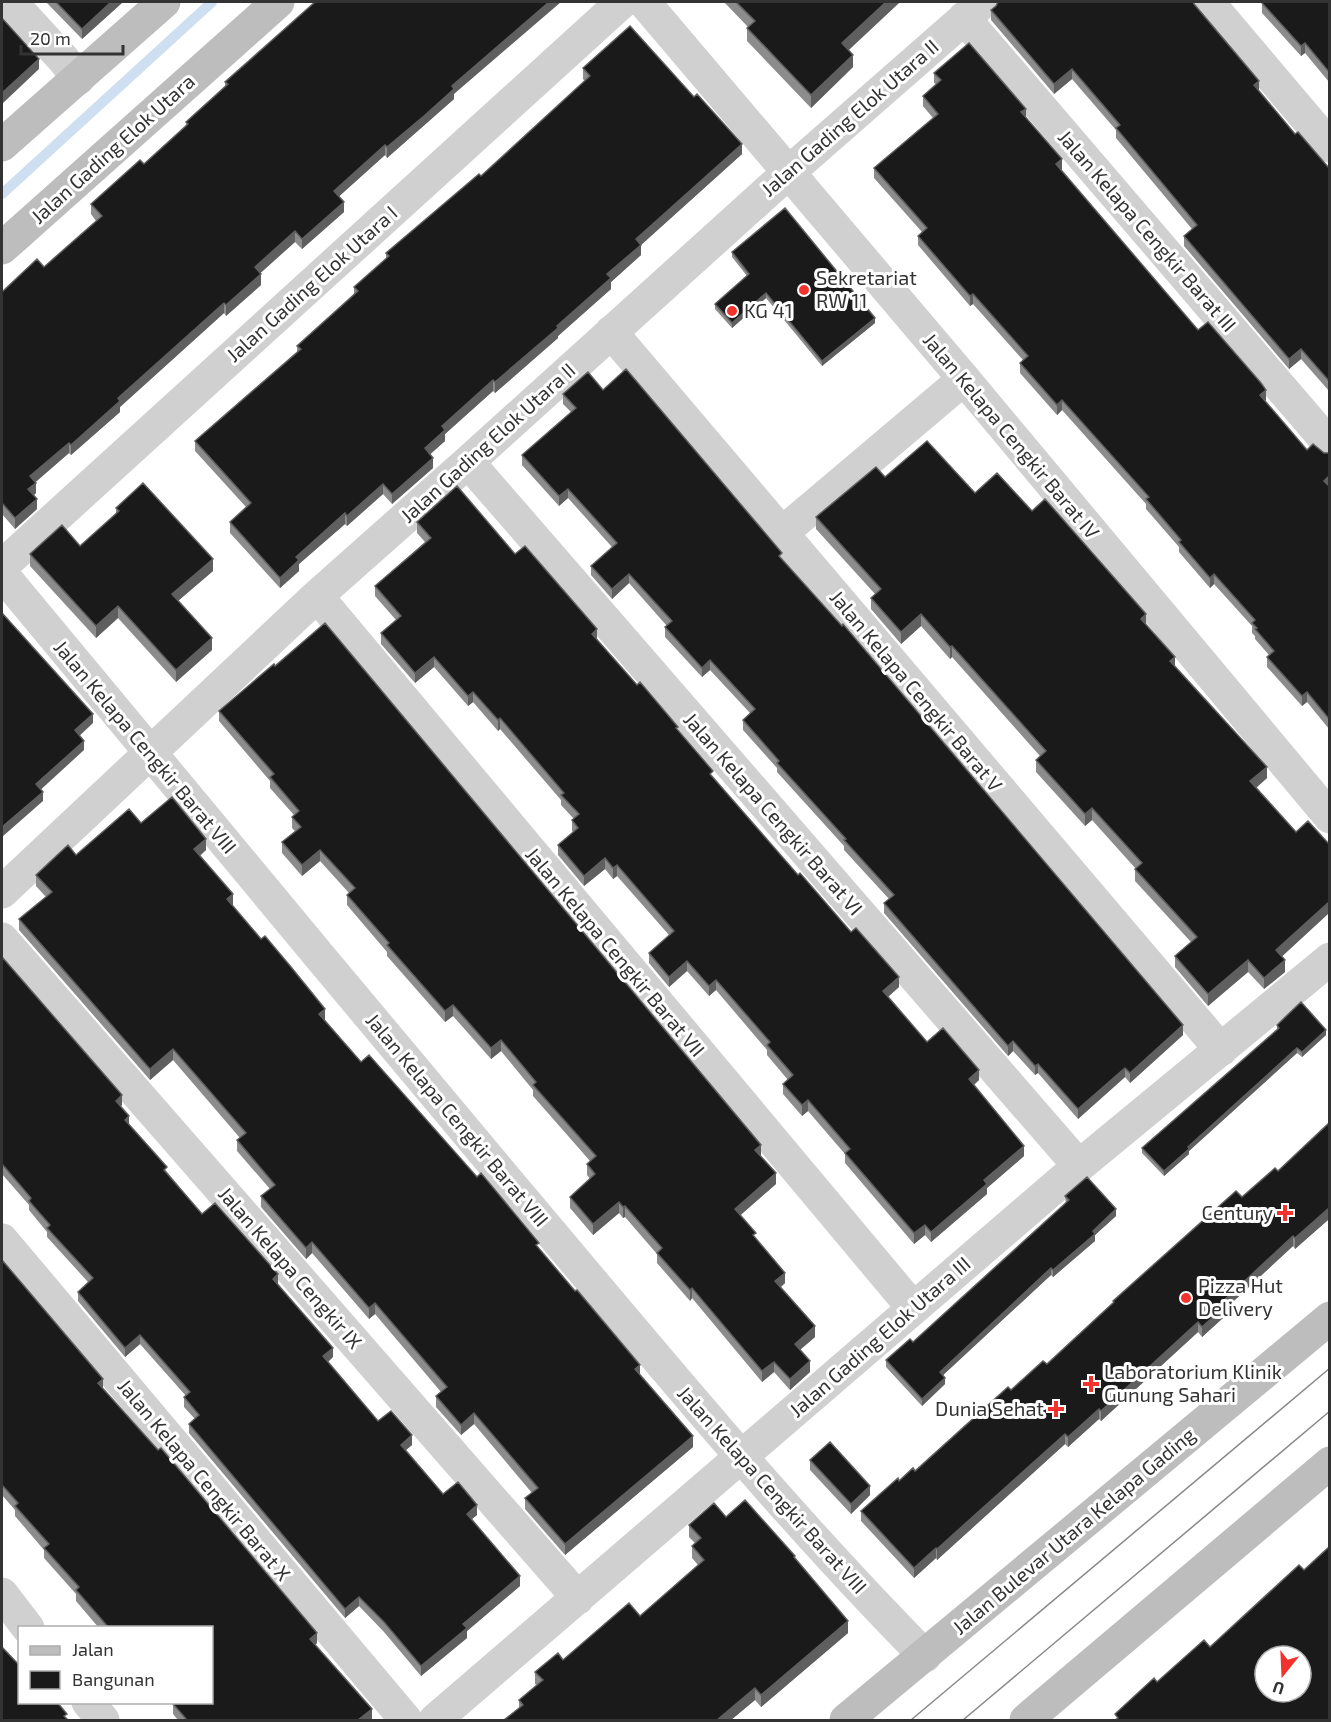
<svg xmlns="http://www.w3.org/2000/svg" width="1331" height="1722" font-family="'Exo 2',sans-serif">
<rect width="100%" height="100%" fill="#fff"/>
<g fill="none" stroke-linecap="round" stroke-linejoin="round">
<path stroke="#cddff0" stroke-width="10" d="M2,194L212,2"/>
<path stroke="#d0d0d0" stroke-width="33" d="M11,2L64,60L78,79
M644,2L964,379L1330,817
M1208,2L1330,146
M964,18L1330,445
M611,332L1221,1050
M468,462L1079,1166
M782,533L964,379
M2,566L622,2
M2,574C168,776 337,977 505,1178C642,1340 776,1505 925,1656
M317,596L913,1308
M2,892L317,596L468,462L789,172L983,2
M2,939L578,1598
M2,1240L406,1720
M2,1594L28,1628
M88,1702L103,1720
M435,1720L1079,1166L1330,959"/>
<path stroke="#bdbdbd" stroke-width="33" d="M2,145L164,2
M2,248L278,2
M846,1720L1330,1318
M1026,1720L1330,1463"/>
<path stroke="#888" stroke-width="1.5" d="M911,1720L1330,1368
M963,1720L1330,1411"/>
</g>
<path fill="#8c8c8c" d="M46,2H123L82,39Z
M724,2H900L849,50L853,67L811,108L747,41V28L748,27Z
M1329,2V82L1305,53L1301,56L1262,13V3Z
M1194,4L1259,91L1295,134L1329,168V391L1301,359L1289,369L1184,246V236L1192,229L1116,138V130L1072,79L1054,94L991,20V10L996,6Z
M583,68L742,154L641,245V255L611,282V289L558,336V338L495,393L493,391L445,434V441L430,454L433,468L392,504L383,494L347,526L345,524L299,564V571L280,588L230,533V522L246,507L195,451V441L297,352V346L354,294V287L386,259V253L481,176L585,81L583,79Z
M934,73L1026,117L1062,169L1061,170L1198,330L1266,400L1265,401L1307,450L1329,453V729L1307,702L1302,706L1267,667V657L1269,655L1255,639V636L1252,633V626L1214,584L1210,588L1179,552V547L1146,509V504L1062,410L1057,415L1020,373V363L1023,360L973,304L970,306L918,245V236L922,232L874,178V168L933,118L923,106V96L936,84L934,83Z
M225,82L454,94V99L387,158L385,155L339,196L344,212L302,249L295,242L260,273L261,285L226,316L224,313L120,407V412L71,455L69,453L35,482L36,493L34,495L37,509L15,529L2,514V292L44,267L96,221L91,214V204L144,164L186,126V122L225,86Z
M732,252L875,323L822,366L766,298L732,328L715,309V304L747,276L732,257Z
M603,390L782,561L1183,1035L1130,1083L1125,1077L1078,1119L1038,1073L1035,1075L1013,1051L1008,1056L884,913V903L889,899L844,850V846L777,772V768L743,730V720L750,713L710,670L702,677L665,637V627L667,626L629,583L612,599L591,575V566L612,547L568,498L559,506L522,465V455L571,412L563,404V394Z
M885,477L975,493L1032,511L1146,625L1175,667L1267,778L1256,788L1296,832L1329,844V913L1282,956L1285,972L1264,989L1248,972L1208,1006L1175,967V956L1191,942L1135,881V869H1136L1092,820L1085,826L1036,772V760L1040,756L952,657L950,659L921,626L901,644L871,609V598L875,594L816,529V517Z
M116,508L213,571L178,601L212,650L176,682L118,618L96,638L30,566V554L80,546L116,514Z
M417,522L515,554L597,640L678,730L713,778L798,875L899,987L888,997L927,1042L979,1080L974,1085L1024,1156L987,1188V1194L931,1242L925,1235L914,1244L845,1163V1154L808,1111L802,1116L783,1094V1084L788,1080L767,1055V1050L716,990L709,996L687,971L669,987L649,963V953L669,935L617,876L613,879L605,869L584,886L558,855V845L573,832L572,831V820L574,819L561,805V800L500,729L498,731L473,702L468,706L434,667L415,683L381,644V633L396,620L375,596V586L425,542L417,533Z
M219,711L761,1155L760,1156L776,1184L740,1215L785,1283L781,1287L815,1337L800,1350L810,1372L790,1390L774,1372L762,1382L692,1298L690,1301L657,1263V1254L625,1217L623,1218L619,1213L593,1235L570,1208V1197L590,1179L587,1175V1164L590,1161L533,1096V1090L501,1051L491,1059L453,1016L445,1022L387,956V952L347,905V895L349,893L320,861L302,876L282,853V842L295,831L292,828V817L294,815L270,788V781L219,721Z
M141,823L206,850L200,856L233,905L232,906L325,1020L361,1062L539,1249L640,1375L693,1447L565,1555L525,1509V1498L532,1493L474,1424L461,1435L436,1407V1396L441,1392L375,1314L369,1319L312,1253L306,1259L261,1207V1196L270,1189L237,1151V1140L240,1138L173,1060L150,1080L19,930V919L46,897L36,886V875Z
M2,957L122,1105L120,1106L129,1125L167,1172L202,1214L278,1284L333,1357L328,1362L378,1421L412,1445L406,1450L443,1494L477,1515L472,1519L520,1586L467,1631V1638L421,1676L384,1632L359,1606L345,1618L189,1433V1424L195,1419L184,1407V1397L186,1396L140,1344L125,1357L78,1301V1292L88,1282L47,1237V1232L29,1210V1205L2,1174Z
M1277,1025L1326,1035L1302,1057L1297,1053L1189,1151V1154L1164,1176L1142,1153V1148L1277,1030Z
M1329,1123V1222L1328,1220L1295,1249L1293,1246L1223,1311V1318L1202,1337L1198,1332L1101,1421L1099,1419L1068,1447L1065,1444L937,1560L936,1558L914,1578L861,1521V1511L899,1481L915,1471L1011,1390L1047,1364L1113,1304V1301L1242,1197L1278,1171Z
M1065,1196L1116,1216L1095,1235V1241L1053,1277L1051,1275L943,1375L945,1384L922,1406L886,1367V1360L913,1342L1066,1204Z
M2,1260L103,1389L317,1643L315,1645L372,1719L370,1720H178L173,1714V1704L212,1702V1628H99L76,1601V1594L44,1558V1550L15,1516V1510L2,1495Z
M810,1460L870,1495L851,1514L810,1470Z
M726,1517L795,1559L848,1633L761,1707L755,1700L731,1720H504L519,1708V1700L537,1685L535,1684V1672L563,1660L640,1616L698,1565L692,1558V1546L695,1543L689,1537V1525Z"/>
<path fill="#5f5f5f" d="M111,2H123L82,39V29Z
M549,2H561L454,94V99L387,158V147L452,86Z
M886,2H900L842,56V43Z
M1305,43V53L1301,56V46Z
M853,55V67L811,108V95Z
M39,59V69L2,104V93Z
M1072,69V79L1054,94V84Z
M1259,81V91L1254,85Z
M1026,109V119L1021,112Z
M742,144V154L641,245V255L611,282V289L558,336V338L495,393V382L557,326L607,274L636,239Z
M385,145V155L334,201V191Z
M1062,159V169L1056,174V164Z
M344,202V212L302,249V239Z
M295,231V242L255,278V267Z
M261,274V285L226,316V305Z
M766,293V298L732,328V323Z
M973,294V304L970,306V296Z
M224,303V313L120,407V412L71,455V445L118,398Z
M875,318V323L822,366V361Z
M1301,349V359L1289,369V359Z
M493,380V391L445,434V441L425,459V448L442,426Z
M1266,390V400L1260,405V395Z
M1062,400V410L1057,415V405Z
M69,443V453L30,487V476Z
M433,458V468L392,504V494Z
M1329,476V486L1324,481Z
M36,483V493L28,500V489Z
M383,484V494L347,526V516Z
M568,489V498L559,506V496Z
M37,499V509L15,529V518Z
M345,513V524L299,564V571L280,588V578L296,557Z
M213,559V571L172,606V594Z
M629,574V583L612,599V589Z
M1214,574V584L1210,588V578Z
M118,606V618L96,638V626Z
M921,614V626L901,644V632Z
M1146,614V626L1141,619Z
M597,629V640L592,634Z
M212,638V650L176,682V670Z
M952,646V657L950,659V647Z
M434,657V667L415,683V673Z
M1175,657V668L1170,661Z
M710,660V670L702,677V668Z
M473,692V702L468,706V696Z
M1307,692V702L1302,706V696Z
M93,714V723L75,740V730Z
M500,718V729L498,731V720Z
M84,741V750L36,794V784Z
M1267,767V778L1250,793V781Z
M43,792V801L2,837V827Z
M1092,808V820L1085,826V814Z
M206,839V850L194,860V849Z
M320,850V861L302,876V865Z
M605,858V869L584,886V876Z
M617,865V876L613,879V868Z
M233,894V905L227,910V899Z
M1329,902V913L1276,962V950Z
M1248,960V972L1208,1006V994Z
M1285,960V972L1264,989V978Z
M687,961V971L669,987V977Z
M899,977V987L883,1001V991Z
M716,980V990L709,996V986Z
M453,1005V1016L445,1022V1011Z
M325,1009V1020L319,1014Z
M1183,1025V1035L1130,1083V1073Z
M1326,1030V1035L1302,1057V1052Z
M501,1040V1051L491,1059V1048Z
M1013,1041V1051L1008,1056V1046Z
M1297,1048V1053L1189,1151V1154L1164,1176V1171L1188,1147Z
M173,1049V1060L150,1080V1069Z
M1038,1064V1073L1035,1075V1066Z
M1125,1068V1077L1078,1119V1109Z
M979,1070V1080L969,1089V1079Z
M122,1095V1105L116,1110V1101Z
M808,1100V1111L802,1116V1105Z
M129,1116V1126L125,1120Z
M761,1145V1155L755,1161V1150Z
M1024,1146V1156L987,1188V1194L931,1242V1232L984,1180Z
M776,1173V1184L735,1220V1209Z
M619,1202V1213L593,1235V1224Z
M625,1206V1217L623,1218V1207Z
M1116,1209V1216L1095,1235V1241L1053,1277V1270L1093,1231Z
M1328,1209V1220L1295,1249V1238Z
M925,1225V1235L914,1244V1233Z
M1293,1236V1246L1223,1311V1318L1202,1337V1327L1220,1304Z
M312,1242V1253L306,1259V1248Z
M1051,1268V1275L940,1378V1372Z
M785,1273V1283L775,1292V1281Z
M278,1274V1284L273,1288V1279Z
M692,1288V1298L690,1301V1290Z
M375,1303V1314L369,1319V1308Z
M1198,1322V1332L1101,1421V1411Z
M815,1326V1337L795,1354V1344Z
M140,1335V1344L125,1357V1348Z
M333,1348V1357L323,1366V1356Z
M810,1361V1372L790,1390V1379Z
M774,1362V1372L762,1382V1371Z
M640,1365V1376L635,1369Z
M945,1378V1384L922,1406V1399Z
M103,1379V1389L98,1383Z
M1099,1409V1419L1068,1447V1437Z
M474,1413V1424L461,1435V1425Z
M1065,1434V1444L937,1560V1549Z
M412,1435V1445L401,1454V1445Z
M693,1436V1447L565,1555V1544Z
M870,1486V1495L851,1514V1504Z
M477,1505V1515L467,1523V1514Z
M936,1548V1558L914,1578V1568Z
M520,1576V1586L467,1631V1638L421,1676V1666L463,1624Z
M359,1597V1606L345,1618V1609Z
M848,1621V1633L761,1707V1695Z
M317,1633V1643L310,1650V1639Z
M755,1688V1700L731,1720H717Z
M372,1709V1719L370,1720H358Z"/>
<path fill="#1a1a1a" stroke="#5f5f5f" stroke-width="1.5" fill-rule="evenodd" d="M56,2H111L82,29Z
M315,2H549L452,86L454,89L424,116L387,147L385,145L334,191L344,202L302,239L295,231L255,267L261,274L226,305L224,303L118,398L120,401L71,445L69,443L30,476L36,483L28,489L37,499L15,518L2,503V292L37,259L44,267L102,216L91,204L140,160L144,164L188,124L186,122L228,84L225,82Z
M736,2H886L842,43L853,55L811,95L747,28L755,21Z
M998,2H1193L1194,4L1259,81L1254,85L1295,134L1298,132L1329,168V381L1301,349L1289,359L1184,236L1197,225L1116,128L1120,125L1072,69L1054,84L991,10L996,6Z
M1264,2H1329V72L1305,43L1301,46L1262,3Z
M2,18L39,59L2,93Z
M630,26L694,97L697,94L742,144L636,239L641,245L607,274L611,278L557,326L558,328L495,382L493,380L442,426L445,430L425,448L433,458L392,494L383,484L347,516L345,513L296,557L299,560L280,578L230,522L251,503L195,441L301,349L297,346L358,291L354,287L389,256L386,253L479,174L481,176L590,76L583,68Z
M969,43L1026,109L1021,112L1062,159L1056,164L1198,330L1208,322L1261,383L1266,390L1260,395L1307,450L1313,444L1324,453H1329V476L1324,481L1329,486V719L1307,692L1302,696L1267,657L1274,651L1255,629L1257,628L1252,623L1255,620L1214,574L1210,578L1179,542L1181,540L1146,499L1149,497L1062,400L1057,405L1020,363L1028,356L973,294L970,296L918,236L927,228L874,168L938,114L923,96L941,80L934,73Z
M785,208L875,318L822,361L766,293L732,323L715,304L749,274L732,252Z
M626,369L782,553L779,556L842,626L843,624L1183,1025L1130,1073L1125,1068L1078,1109L1038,1064L1035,1066L1013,1041L1008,1046L884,903L894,895L844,840L846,839L777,763L779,761L743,720L755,709L710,660L702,668L665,627L672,621L629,574L612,589L591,566L617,543L568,489L559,496L522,455L576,408L563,394L588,372L603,390Z
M927,441L975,493L997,473L1032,511L1045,499L1146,614L1141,619L1175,657L1170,661L1267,767L1250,781L1296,832L1308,821L1329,844V902L1276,950L1285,960L1264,978L1248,960L1208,994L1175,956L1197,937L1135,869L1142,863L1092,808L1085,814L1036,760L1046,751L952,646L950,647L921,614L901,632L871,598L881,589L816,517L876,467L885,477Z
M143,483L213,559L172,594L212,638L176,670L118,606L96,626L30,554L62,525L80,546L119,511L116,508Z
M457,486L515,554L525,546L597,629L592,634L637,685L640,682L678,727L676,728L713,771L710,774L798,875L800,873L851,932L856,928L899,977L883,991L927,1042L943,1028L979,1070L969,1079L1024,1146L984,1180L987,1184L931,1232L925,1225L914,1233L845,1153L850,1149L808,1100L802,1105L783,1084L793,1075L767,1045L770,1042L716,980L709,986L687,961L669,977L649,953L674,931L617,865L613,868L605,858L584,876L558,845L578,828L572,820L579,814L561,795L564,793L500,718L498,720L473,692L468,696L434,657L415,673L381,633L401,616L375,586L431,538L417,522Z
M2,613L93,714L75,730L84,741L36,784L43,792L2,827Z
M325,623L761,1145L755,1150L776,1173L735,1209L756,1233L753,1235L785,1273L775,1281L815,1326L795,1344L810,1361L790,1379L774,1362L762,1371L692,1288L690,1290L657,1253L662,1248L625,1206L623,1207L619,1202L593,1224L570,1197L595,1174L587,1164L596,1156L533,1085L536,1082L501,1040L491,1048L453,1005L445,1011L387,945L389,943L347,895L355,888L320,850L302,865L282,842L301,827L292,817L299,811L270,777L274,774L219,711L274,664L275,666Z
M172,797L206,839L194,849L233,894L227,899L261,939L265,936L291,967L325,1009L319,1014L361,1062L369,1055L477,1177L481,1173L539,1243L536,1245L575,1291L577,1290L640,1365L635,1369L693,1436L565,1544L525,1498L538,1488L474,1413L461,1425L436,1396L447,1387L375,1303L369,1308L312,1242L306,1248L261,1196L275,1185L237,1140L246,1133L173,1049L150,1069L19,919L52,892L36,875L68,845L76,855L129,809L141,823Z
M2,957L122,1095L116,1101L129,1116L125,1120L167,1167L164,1170L202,1214L215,1203L278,1274L273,1279L333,1348L323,1356L378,1421L391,1411L412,1435L401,1445L443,1494L458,1482L477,1505L467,1514L520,1576L463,1624L467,1628L421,1666L384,1622L359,1597L345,1609L189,1424L199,1415L184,1397L190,1392L140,1335L125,1348L78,1292L93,1278L47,1228L50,1225L29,1201L31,1198L2,1164Z
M1301,1002L1326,1030L1302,1052L1297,1048L1188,1147L1189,1149L1164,1171L1142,1148L1279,1028L1277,1025Z
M1329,1123V1211L1328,1209L1295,1238L1293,1236L1220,1304L1223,1308L1202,1327L1198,1322L1101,1411L1099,1409L1068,1437L1065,1434L937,1549L936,1548L914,1568L861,1511L898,1478L899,1481L913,1468L915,1471L1008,1387L1011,1390L1043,1361L1047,1364L1114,1302L1113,1301L1236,1191L1242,1197L1275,1168L1278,1171Z
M1087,1177L1116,1209L1093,1231L1095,1234L1053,1270L1051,1268L940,1372L945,1378L922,1399L886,1360L910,1339L913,1342L1069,1200L1065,1196Z
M2,1260L103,1379L98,1383L158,1450L161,1448L317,1633L310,1639L372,1709L358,1720H187L173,1704L174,1702H212V1628H109L76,1590L79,1587L44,1548L49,1544L15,1506L18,1503L2,1485Z
M830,1442L870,1486L851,1504L810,1460Z
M745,1500L795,1556L794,1557L848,1621L761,1695L755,1688L717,1720H504L523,1705L519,1700L543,1680L535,1672L558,1653L563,1660L629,1603L640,1616L704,1560L692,1546L701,1538L689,1525L714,1503L726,1517Z
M1329,1547V1720H1115L1118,1718L1115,1714L1154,1678L1157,1682L1204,1640L1210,1647L1299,1565L1304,1570ZM1265,1656H1301V1692H1265Z
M2,1647L20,1666V1702H57L67,1714L64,1716L68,1720H2Z"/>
<g fill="#f2322d" stroke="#fff" stroke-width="2">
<circle cx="804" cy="290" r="6"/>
<circle cx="732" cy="311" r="6"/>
<path d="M1282 1204h6v6h6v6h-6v6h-6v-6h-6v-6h6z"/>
<circle cx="1186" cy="1298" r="6"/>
<path d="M1088 1375h6v6h6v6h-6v6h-6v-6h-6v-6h6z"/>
<path d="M1053 1400h6v6h6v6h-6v6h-6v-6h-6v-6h6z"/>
</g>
<g text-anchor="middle" stroke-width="6" stroke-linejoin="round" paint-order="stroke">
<g font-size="20" fill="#333" stroke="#fff">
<text transform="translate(850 118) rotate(-41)" y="7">Jalan Gading Elok Utara II</text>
<text transform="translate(113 149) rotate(-42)" y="7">Jalan Gading Elok Utara</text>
<text transform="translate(1147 231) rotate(49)" y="7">Jalan Kelapa Cengkir Barat III</text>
<text transform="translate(312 284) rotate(-42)" y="7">Jalan Gading Elok Utara I</text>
<text transform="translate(1011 436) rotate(50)" y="7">Jalan Kelapa Cengkir Barat IV</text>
<text transform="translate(488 443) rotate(-42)" y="7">Jalan Gading Elok Utara II</text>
<text transform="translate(916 691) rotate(50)" y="7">Jalan Kelapa Cengkir Barat V</text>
<text transform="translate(145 747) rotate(50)" y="7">Jalan Kelapa Cengkir Barat VIII</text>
<text transform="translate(773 814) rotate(49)" y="7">Jalan Kelapa Cengkir Barat VI</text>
<text transform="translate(615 952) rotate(50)" y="7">Jalan Kelapa Cengkir Barat VII</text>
<text transform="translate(457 1120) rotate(50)" y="7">Jalan Kelapa Cengkir Barat VIII</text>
<text transform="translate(290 1268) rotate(49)" y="7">Jalan Kelapa Cengkir IX</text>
<text transform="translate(880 1337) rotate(-41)" y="7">Jalan Gading Elok Utara III</text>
<text transform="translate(204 1480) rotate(50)" y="7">Jalan Kelapa Cengkir Barat X</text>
<text transform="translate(772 1490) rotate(48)" y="7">Jalan Kelapa Cengkir Barat VIII</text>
<text transform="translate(1074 1531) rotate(-40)" y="7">Jalan Bulevar Utara Kelapa Gading</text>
</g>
<g font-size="20" fill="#333" stroke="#fff" text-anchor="start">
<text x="816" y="285">Sekretariat<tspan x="816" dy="23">RW 11</tspan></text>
<text x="744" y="318">KG 41</text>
<text x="1273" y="1220" text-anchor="end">Century</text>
<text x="1198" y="1293">Pizza Hut<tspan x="1198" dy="23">Delivery</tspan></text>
<text x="1104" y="1379">Laboratorium Klinik<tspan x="1104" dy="23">Gunung Sahari</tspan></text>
<text x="1044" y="1416" text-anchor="end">Dunia Sehat</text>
</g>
</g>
<rect width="1331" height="1722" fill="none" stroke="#333333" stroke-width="6"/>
<rect x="18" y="1626" width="195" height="78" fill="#ffffff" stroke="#adadad" stroke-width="1.5"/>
<rect x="30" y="1646" width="30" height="9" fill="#bdbdbd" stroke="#adadad" stroke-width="1.5"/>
<text x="72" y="1656" font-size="18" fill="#333333">Jalan</text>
<rect x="30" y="1671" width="30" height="18" fill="#1a1a1a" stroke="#adadad" stroke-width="1.5"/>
<text x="72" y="1686" font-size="18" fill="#333333">Bangunan</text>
<g transform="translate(1283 1674) rotate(198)"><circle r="28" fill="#ffffff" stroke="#adadad" stroke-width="1.5"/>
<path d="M0-4.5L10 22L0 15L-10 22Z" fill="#f2322d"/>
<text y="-9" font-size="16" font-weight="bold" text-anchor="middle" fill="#333333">U</text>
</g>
<path d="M21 45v9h102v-9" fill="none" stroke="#333333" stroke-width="3"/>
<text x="30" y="45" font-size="18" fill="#333333" stroke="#ffffff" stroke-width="4.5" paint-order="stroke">20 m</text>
</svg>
